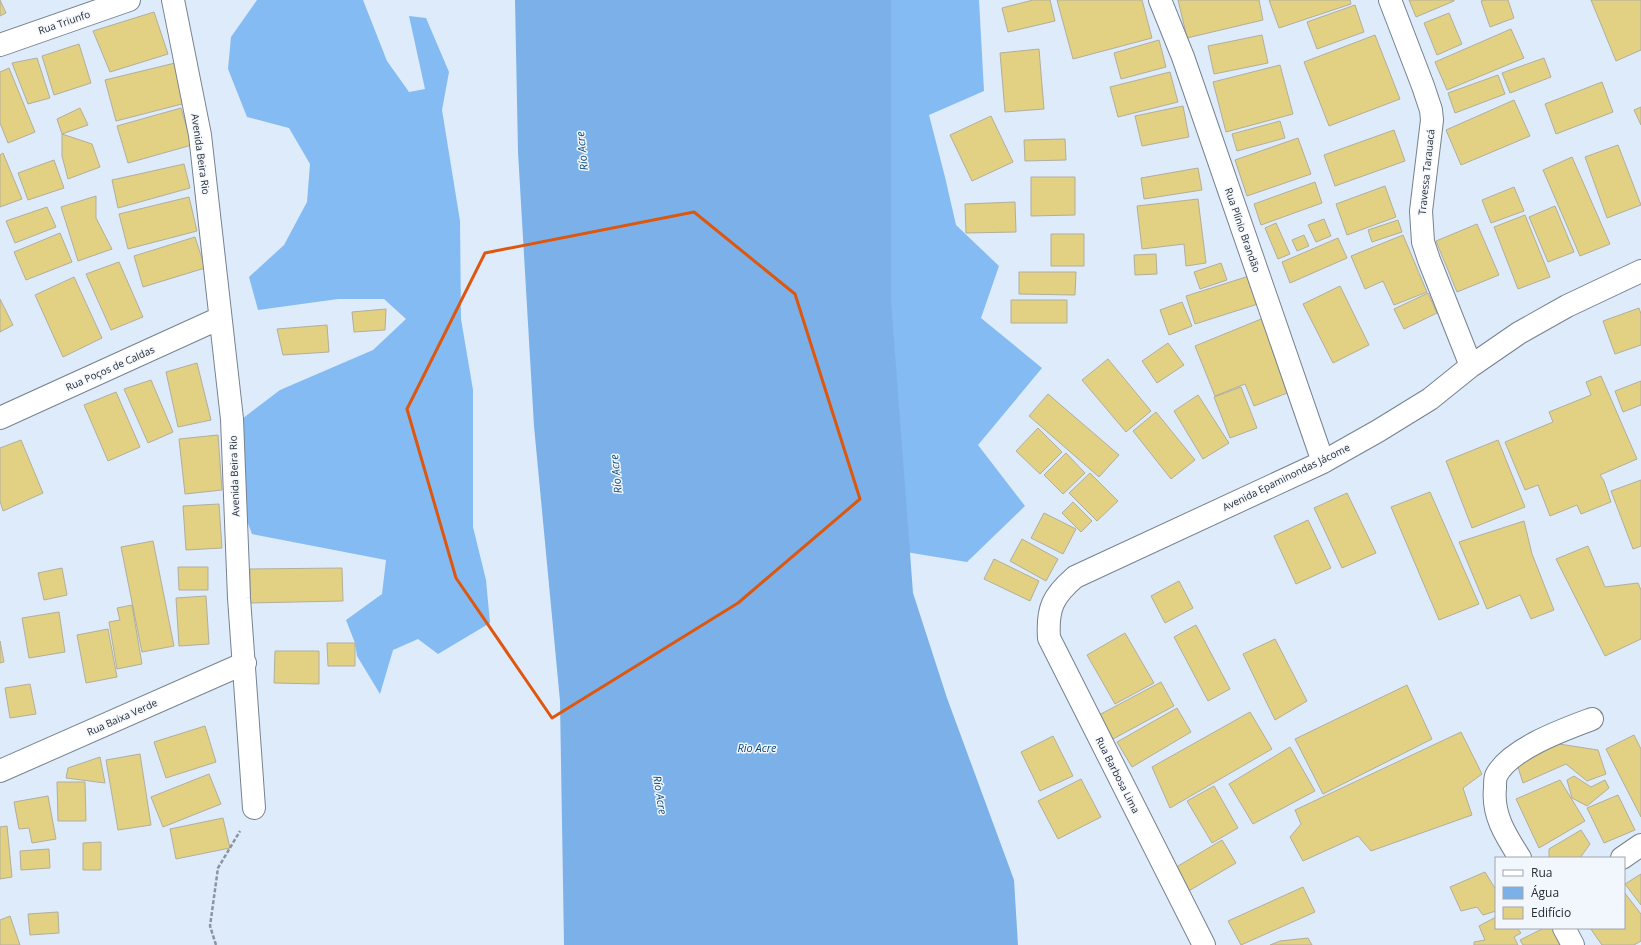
<svg xmlns="http://www.w3.org/2000/svg" width="1641" height="945" font-family="'Open Sans',sans-serif">
<rect width="100%" height="100%" fill="#deebfa"/>
<path fill="#84bbf3" d="M257,0H363L387,61L409,92L425,89L409,16L426,18L449,72L442,110L460,221L461,319L473,390V527L486,580L490,623L438,654L418,639L393,650L380,694L357,656L355,643L346,620L382,594L386,560L252,534L243,510L242,419L280,390L373,350L406,319L384,299H338L258,310L249,277L284,245L307,202L310,164L289,128L247,117L228,69L231,37Z
M850,0H979L984,91L929,115L945,177L956,225L999,266L981,318L1042,368L978,445L1025,506L967,562L863,545Z"/>
<path fill="#7bb1e8" d="M515,0H891V300L913,593L947,698L1014,880L1018,945H564L560,701L534,426L518,152Z"/>
<path fill="#e2d083" stroke="#b2ae9c" d="M0,0L6,13L0,16Z
M1033,0H1050L1055,21L1008,32L1002,8Z
M1057,0H1142L1152,38L1073,59Z
M1178,0H1259L1263,20L1187,38Z
M1269,0H1350L1351,4L1279,28Z
M1409,0H1454V1L1416,17Z
M1484,0H1508L1514,18L1490,27L1481,1Z
M1591,0H1641V50L1616,61Z
M1355,5L1364,32L1317,49L1307,22Z
M154,12L168,54L110,72L93,31Z
M1449,13L1462,44L1437,55L1424,23Z
M1511,29L1524,58L1447,90L1435,62Z
M1262,35L1268,63L1214,74L1208,46Z
M1375,35L1400,99L1329,126L1304,62Z
M1159,40L1166,67L1121,79L1114,53Z
M79,44L91,83L54,95L42,56Z
M1039,49L1044,109L1005,112L1000,53Z
M37,58L50,98L28,104L12,63Z
M1544,58L1551,77L1510,93L1502,73Z
M175,63L186,103L116,121L105,80Z
M1280,65L1293,114L1226,132L1213,82Z
M9,68L35,132L8,143L0,123V72Z
M1170,72L1178,102L1118,117L1110,87Z
M1498,75L1505,94L1455,113L1448,93Z
M1602,82L1613,112L1556,134L1545,104Z
M1514,100L1530,136L1461,165L1446,130Z
M1183,106L1189,137L1142,146L1135,116Z
M1641,107V125L1634,110Z
M80,108L88,125L62,134L57,119Z
M181,108L192,145L128,163L117,126Z
M991,116L1013,162L972,181L950,135Z
M1280,121L1285,138L1237,151L1232,134Z
M1394,130L1405,161L1335,186L1324,155Z
M62,134L92,144L100,167L68,179L62,156Z
M1298,138L1311,174L1247,196L1235,160Z
M1065,139L1066,160L1025,161L1024,140Z
M1618,145L1641,205L1607,218L1585,157Z
M3,153L22,199L0,207V155Z
M1572,157L1610,244L1580,256L1543,170Z
M54,160L64,188L28,200L18,173Z
M184,164L190,188L118,208L112,180Z
M1198,168L1202,190L1144,199L1141,178Z
M1031,177H1075V215L1031,216Z
M1315,182L1322,203L1261,225L1254,204Z
M1385,186L1396,217L1347,235L1336,204Z
M1514,187L1524,211L1491,223L1482,200Z
M96,196V218L112,249L78,261L61,207Z
M189,197L197,231L128,249L119,214Z
M1198,199L1206,263L1186,266L1184,244L1142,249L1137,206Z
M1015,202L1016,232L966,233L965,204Z
M1555,206L1574,252L1548,262L1529,217Z
M47,207L56,227L15,243L6,221Z
M1525,215L1550,277L1518,289L1494,227Z
M1324,219L1331,236L1316,242L1308,225Z
M1398,220L1402,232L1372,242L1368,230Z
M1276,223L1290,254L1278,259L1265,228Z
M1477,224L1499,275L1457,292L1436,241Z
M60,233L72,262L26,280L14,252Z
M1051,234H1084V266H1051Z
M1304,235L1309,246L1297,251L1292,240Z
M1403,235L1427,292L1394,305L1383,281L1365,289L1351,256Z
M195,237L205,268L143,287L134,256Z
M1338,238L1347,258L1290,283L1282,262Z
M1156,254L1157,274L1135,275L1134,255Z
M119,262L143,317L111,330L86,274Z
M1221,263L1227,280L1200,289L1194,272Z
M1019,272H1076L1075,295L1019,294Z
M1249,276L1258,304L1195,324L1186,296Z
M74,277L102,338L63,357L35,295Z
M1340,286L1369,345L1333,363L1303,304Z
M1428,293L1437,313L1404,329L1394,309Z
M0,299L13,325L0,332Z
M1011,300H1067V323H1011Z
M1182,302L1192,326L1169,335L1160,310Z
M1639,308L1641,314V345L1615,354L1603,321Z
M386,309L385,330L354,332L352,312Z
M1266,317L1295,390L1254,406L1245,384L1215,396L1195,346Z
M327,325L329,352L283,355L277,329Z
M1168,343L1184,365L1157,383L1142,361Z
M1108,359L1151,411L1126,432L1082,380Z
M197,363L211,420L178,427L166,372Z
M1601,376L1637,459L1600,475L1604,481L1611,502L1581,514L1577,505L1550,516L1538,485L1525,490L1505,442L1553,422L1549,412L1591,395L1586,382Z
M151,380L173,432L148,443L124,389Z
M1641,381V405L1623,412L1615,391Z
M1241,387L1257,428L1230,438L1214,397Z
M116,392L140,447L108,461L84,405Z
M1048,394L1119,455L1099,477L1029,416Z
M1198,395L1229,443L1203,459L1174,411Z
M1156,412L1195,460L1171,479L1133,431Z
M1038,428L1062,452L1040,474L1016,451Z
M218,435L222,490L185,494L179,439Z
M21,440L43,493L3,511L0,501V448Z
M1498,440L1525,507L1472,528L1446,461Z
M1066,453L1085,473L1063,494L1044,475Z
M1090,473L1118,501L1097,521L1069,493Z
M1641,480V546L1633,549L1611,491Z
M1430,492L1479,604L1439,620L1391,507Z
M1347,493L1376,553L1342,568L1314,508Z
M1073,502L1092,521L1081,532L1062,513Z
M219,504L222,548L186,550L183,506Z
M1044,513L1076,529L1063,554L1031,538Z
M1308,520L1331,568L1296,584L1274,536Z
M1524,521L1532,554L1554,610L1531,619L1520,595L1487,609L1459,542Z
M1022,539L1058,559L1046,581L1010,561Z
M153,541L174,646L142,652L121,547Z
M1588,546L1605,587L1638,583L1641,590V639L1605,656L1556,559Z
M994,559L1039,581L1030,601L984,579Z
M178,567H208V590H179Z
M62,568L67,595L44,600L38,573Z
M342,568L343,601L250,603V569Z
M1179,581L1193,608L1165,623L1151,596Z
M206,596L209,644L179,646L176,598Z
M132,605L142,664L117,669L109,622L120,620L117,608Z
M59,612L65,652L29,658L22,618Z
M1196,625L1230,689L1208,701L1174,637Z
M108,629L117,677L86,683L77,635Z
M1125,633L1154,683L1115,704L1087,655Z
M1275,639L1307,701L1275,720L1243,654Z
M0,641L4,662L0,663Z
M327,643H355V666H328Z
M275,651H319V684L274,683Z
M1161,682L1174,706L1113,739L1099,715Z
M30,684L36,714L10,718L5,688Z
M1407,685L1432,739L1323,794L1295,739Z
M1177,708L1191,732L1132,767L1117,742Z
M1250,712L1272,749L1170,808L1152,767Z
M205,726L216,762L166,778L154,742Z
M1461,732L1482,774L1463,788L1472,815L1371,851L1358,836L1303,861L1290,837L1301,824L1295,810Z
M1634,735L1641,749V817L1606,749Z
M1053,736L1073,776L1040,791L1021,752Z
M1559,744L1598,750L1606,774L1587,781L1566,764L1523,783L1517,764Z
M1290,747L1315,791L1253,824L1229,784Z
M140,754L151,825L118,830L106,760Z
M100,757L105,783L66,778L68,768Z
M209,774L221,804L163,827L151,797Z
M1574,776L1591,787L1605,780L1609,788L1587,806L1572,798L1567,780Z
M1081,779L1101,817L1058,839L1038,801Z
M1560,780L1585,821L1539,848L1516,799Z
M57,782H85L86,821H58Z
M1214,786L1238,828L1212,843L1187,801Z
M1618,795L1635,830L1604,843L1587,808Z
M48,796L56,839L32,843L29,828L19,829L14,802Z
M223,818L230,848L176,859L170,829Z
M7,826L12,877L0,879V827Z
M1581,830L1590,844L1580,858H1549V849Z
M1222,840L1236,863L1187,892L1173,869Z
M101,842V870H83V843Z
M49,849L50,868L21,870L20,851Z
M1485,872L1496,890V911L1483,915L1477,907L1461,911L1450,887Z
M1641,874V905L1625,884Z
M1303,887L1315,912L1241,945L1228,921Z
M1624,892L1641,914V941L1634,945H1602L1590,928H1624Z
M58,912L59,933L30,935L28,914Z
M10,916L20,945H0V920Z
M1496,917V928H1517L1521,933L1514,937L1518,945H1474V942L1485,940L1479,926Z
M1544,928H1555L1563,945H1523L1520,940Z
M1308,938L1312,945H1270L1280,941Z"/>
<g fill="none" stroke-linecap="round" stroke-linejoin="round">
<g stroke="#76828f" stroke-width="24">
<path id="minor" d="M173,0L200,135L232,419L239,598L254,808
M1160,0L1183,57L1323,462
M1390,0L1423,86L1431,110L1432,120L1421,211L1423,242L1429,260L1471,366
M0,45L129,0
M0,418L220,318
M0,771L245,663
M1520,858C1506,836 1492,815 1495,788C1495,784 1495,779 1496,776C1509,749 1565,729 1592,719
M1622,858L1641,845
M1564,928L1573,945
M1204,945L1049,638C1047,608 1053,596 1075,577L1323,462L1378,431L1430,399L1471,366L1519,333L1567,306L1641,271"/>
</g>
<path stroke="#8b949f" stroke-width="2.5" stroke-dasharray="4 2" stroke-linecap="butt" d="M216,945L210,926L218,868L240,831"/>
<use href="#minor" stroke="#fff" stroke-width="22"/>
</g>
<path fill="none" stroke="#de570e" stroke-width="3" stroke-linejoin="round" d="M694,212L795,294L860,499L738,603L552,718L456,578L407,409L485,253Z"/>
<g text-anchor="middle" stroke-width="3" stroke-linejoin="round" paint-order="stroke">
<g font-size="10" fill="#282d32" stroke="#f2f7fd">
<text transform="translate(64 22) rotate(-19)" y="4">Rua Triunfo</text>
<text transform="translate(201 154) rotate(82)" y="4">Avenida Beira Rio</text>
<text transform="translate(1426 172) rotate(-84)" y="4">Travessa Tarauacá</text>
<text transform="translate(1243 230) rotate(71)" y="4">Rua Plínio Brandão</text>
<text transform="translate(110 368) rotate(-24)" y="4">Rua Poços de Caldas</text>
<text transform="translate(234 476) rotate(-92)" y="4">Avenida Beira Rio</text>
<text transform="translate(1286 477) rotate(-26)" y="4">Avenida Epaminondas Jácome</text>
<text transform="translate(122 717) rotate(-24)" y="4">Rua Baixa Verde</text>
<text transform="translate(1118 775) rotate(63)" y="4">Rua Barbosa Lima</text>
</g>
<g font-size="11" font-style="italic" fill="#094779" stroke="#f2f7fd">
<text transform="translate(582 151) rotate(-96)" y="4">Río Acre</text>
<text transform="translate(616 474) rotate(-96)" y="4">Río Acre</text>
<text x="757" y="752">Rio Acre</text>
<text transform="translate(660 795) rotate(81)" y="4">Río Acre</text>
</g>
</g>
<rect x="1495" y="857" width="130" height="72" fill="#f2f7fd" stroke="#a1a6ac"/>
<rect x="1503" y="870" width="20" height="6" fill="#ffffff" stroke="#a1a6ac"/>
<text x="1531" y="877" font-size="12" fill="#282d32">Rua</text>
<rect x="1503" y="887" width="20" height="12" fill="#7bb1e8" stroke="#a1a6ac"/>
<text x="1531" y="897" font-size="12" fill="#282d32">Água</text>
<rect x="1503" y="907" width="20" height="12" fill="#e2d083" stroke="#a1a6ac"/>
<text x="1531" y="917" font-size="12" fill="#282d32">Edifício</text>
</svg>
